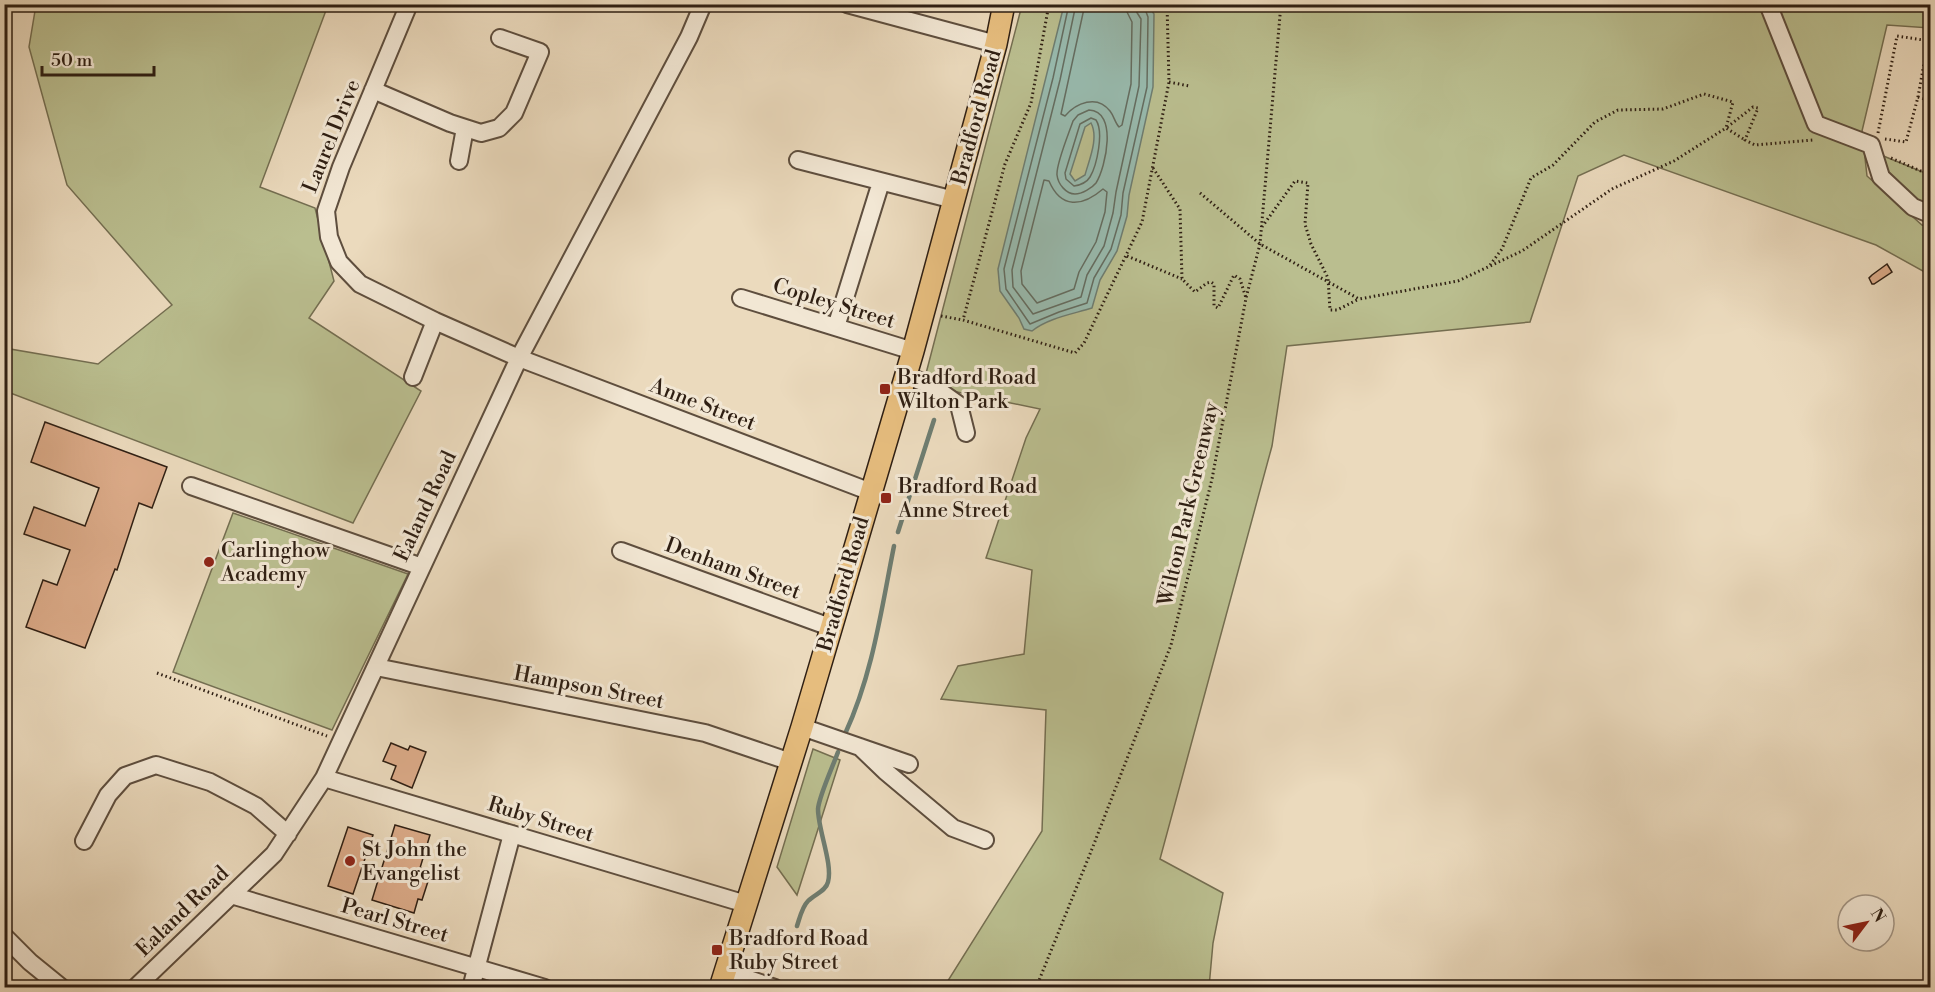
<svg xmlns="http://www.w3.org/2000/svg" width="1935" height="992" font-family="'Libre Bodoni',serif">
<rect width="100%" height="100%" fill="#ebdabd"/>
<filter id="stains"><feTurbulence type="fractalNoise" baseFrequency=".00333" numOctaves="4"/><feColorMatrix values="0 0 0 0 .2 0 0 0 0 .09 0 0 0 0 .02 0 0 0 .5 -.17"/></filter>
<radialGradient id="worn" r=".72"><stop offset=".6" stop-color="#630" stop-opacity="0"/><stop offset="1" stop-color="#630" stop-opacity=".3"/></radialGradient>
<path fill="#babe8f" stroke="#746e51" stroke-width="1.5" d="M36,5H328L260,187L315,208L334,281L309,318L421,391L353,523L5,391L4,348L98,364L172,305L67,185L29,47Z
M1022,5H1930V28L1887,25L1862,131L1867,176L1922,225L1930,227V275L1876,245L1624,155L1578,176L1530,322L1287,346L1272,446L1160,859L1223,893L1213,943L1209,987H944L1042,831L1046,710L941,699L958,666L1024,654L1032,570L986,558L1026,438L1040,409L923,385Z
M1881,155L1930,175V214L1881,177Z
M233,513L408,574L332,730L173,672Z
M813,749L840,760L797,895L777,867Z"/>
<path fill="#98bbaf" stroke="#6e7d71" stroke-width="1.5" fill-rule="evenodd" d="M1064,5H1148L1154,14L1153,87L1129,195L1127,216L1117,251L1100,280L1092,308C1073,314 1048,318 1032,331L1024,329L1019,318L1000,291L998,269ZM1091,123C1099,138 1089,160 1085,175L1075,181L1070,174L1085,127Z"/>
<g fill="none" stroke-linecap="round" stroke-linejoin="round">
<path stroke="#646d61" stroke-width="1.5" d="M1069,4L1053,78L1004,269L1006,289L1030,324L1059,312L1087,303L1094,278L1111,249L1121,215L1123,193L1147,87L1148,17L1143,4
M1076,4L1060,80L1012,270L1013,287L1033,314L1081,297L1087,275L1104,246L1113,213L1116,192L1139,86L1141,19L1136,11L1135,4
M1085,4L1061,114L1065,116C1076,103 1097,94 1110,111C1114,116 1115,123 1119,127L1122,125L1131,84L1132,22L1127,12L1126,4
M1089,110C1118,111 1106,167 1096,183C1092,188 1082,194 1075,194C1066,194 1058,184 1057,175C1056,164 1069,133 1073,121L1078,115Z
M1091,118L1096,120C1104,132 1097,165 1090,177C1087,182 1080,185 1074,186L1066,179L1065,173L1080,124Z
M1044,180L1049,181C1061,209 1082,207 1103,189L1107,192L1105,212L1096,242L1079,272L1074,289L1037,303L1022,284L1021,271Z"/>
<path stroke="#6e7d71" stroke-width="4.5" d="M898,532L934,420
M845,734C873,673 881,611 894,546
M797,926C800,917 802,907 808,901C815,894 826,891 828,882C833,864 818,830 818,809C819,796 833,766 838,752"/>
</g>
<path fill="#dcab89" stroke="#2f1f13" stroke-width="1.5" d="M1887,264L1892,272L1874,284H1872L1869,278L1872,275Z
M45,422L167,467L152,508L139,503L117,570L115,569L85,648L26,627L43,580L57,585L70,550L24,534L34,507L85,526L99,488L31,462Z
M391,743L408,750L410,746L426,752L412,788L391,779L396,766L383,761Z
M395,825L430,835L420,868L431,872L422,900L418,899L414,913L372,900Z
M348,827L373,835L353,894L328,886Z"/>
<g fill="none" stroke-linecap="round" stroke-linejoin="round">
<g stroke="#5e4e3e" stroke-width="20">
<path id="minor" d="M409,4L341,167L326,211L329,237L339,262L360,284L435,321L519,358L871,492
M847,4L996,44
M1768,4L1816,124L1871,145L1881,177L1913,207L1930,214
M373,90L450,123L481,133L499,128L514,113L540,52L500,38
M798,160L954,200
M459,161L465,128
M741,298L913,351
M836,327L881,182
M906,376L931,385L959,405L966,433
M413,377L435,321
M191,486L422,567
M621,551L830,627
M376,667L705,733L791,762
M802,727L909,764
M860,747L885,771L953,828L985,840
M324,778L746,904
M84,841L108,795L125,776L156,765L210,782L256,806L288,834
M231,895L545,988
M4,936L30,962L62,988
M725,971L775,988
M135,988L274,854L324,778L519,358L689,37L703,4
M471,988L512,834"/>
</g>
<g stroke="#2f1f13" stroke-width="24">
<path id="major" d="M720,988L802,727L913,351L996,44L1004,4"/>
</g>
<path stroke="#2f1f13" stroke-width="3" stroke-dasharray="1.5 3" stroke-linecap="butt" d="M1049,4L1031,103L1005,164L963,320L1075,353L1084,343L1142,222L1169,82L1167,4
M1169,82L1189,86
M1918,97L1930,101
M1878,133L1897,36L1930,41
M1885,139L1906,142L1918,97L1928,41
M1891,158L1930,175
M1153,168L1180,209L1182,279L1195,292L1207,283L1211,282L1214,284V306L1218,308L1234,275L1240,279L1246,298
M1200,193L1260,244L1359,299L1458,281L1522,251L1612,189L1674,161L1726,128L1745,140
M1262,227L1295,181L1308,183L1305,224L1311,244L1328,278L1330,310H1337L1359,299
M1127,256L1182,279
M1490,265L1502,249L1531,178L1553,165L1595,122L1618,110L1663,109L1704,94L1733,102L1726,128L1753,107L1758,108L1745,140L1755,145L1813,140
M941,316L963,320
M157,673L327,736
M1036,988L1092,849L1171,645L1212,479L1246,298L1260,244L1281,4"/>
<use href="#minor" stroke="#f2e7d4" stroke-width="16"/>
<use href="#major" stroke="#e6bd7e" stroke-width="21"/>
</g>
<g fill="#8f2418" stroke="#f2e7d4" stroke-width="2">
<rect x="879" y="383" width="12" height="12" rx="3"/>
<rect x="880" y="492" width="12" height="12" rx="3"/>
<circle cx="209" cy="562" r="6"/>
<circle cx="350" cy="861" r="6"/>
<rect x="711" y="944" width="12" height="12" rx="3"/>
</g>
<g text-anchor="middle" stroke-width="6" stroke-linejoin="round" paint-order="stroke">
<g font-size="21" fill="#2f1f13" stroke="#f2e7d4">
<text transform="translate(976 117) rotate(-75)" y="7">Bradford Road</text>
<text transform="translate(331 136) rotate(-68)" y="7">Laurel Drive</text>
<text transform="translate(834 303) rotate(17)" y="7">Copley Street</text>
<text transform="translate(703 404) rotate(21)" y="7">Anne Street</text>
<text transform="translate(1188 504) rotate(-77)" y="7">Wilton Park Greenway</text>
<text transform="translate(425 506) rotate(-65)" y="7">Ealand Road</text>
<text transform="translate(733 568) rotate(20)" y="7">Denham Street</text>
<text transform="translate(843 584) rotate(-74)" y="7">Bradford Road</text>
<text transform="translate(589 687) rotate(11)" y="7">Hampson Street</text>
<text transform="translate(541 819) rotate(17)" y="7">Ruby Street</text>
<text transform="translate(182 911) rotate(-44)" y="7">Ealand Road</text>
<text transform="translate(395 920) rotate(16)" y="7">Pearl Street</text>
</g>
<g font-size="21" fill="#2f1f13" stroke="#f2e7d4" text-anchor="start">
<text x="897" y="384">Bradford Road<tspan x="897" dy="24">Wilton Park</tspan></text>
<text x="898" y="493">Bradford Road<tspan x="898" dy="24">Anne Street</tspan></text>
<text x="221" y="557">Carlinghow<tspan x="221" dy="24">Academy</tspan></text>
<text x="362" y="856">St John the<tspan x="362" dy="24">Evangelist</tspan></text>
<text x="729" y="945">Bradford Road<tspan x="729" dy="24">Ruby Street</tspan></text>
</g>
</g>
<rect width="1935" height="992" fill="none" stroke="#ebdabd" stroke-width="24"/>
<rect x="6" y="6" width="1923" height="980" fill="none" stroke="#2f1f13" stroke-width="3"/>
<rect x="12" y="12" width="1911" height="968" fill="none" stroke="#2f1f13" stroke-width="1.5"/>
<g transform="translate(1866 923) rotate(58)"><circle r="28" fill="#f2e7d4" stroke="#a49787" stroke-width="1.5"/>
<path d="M0-4.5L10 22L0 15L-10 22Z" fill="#8f2418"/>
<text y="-9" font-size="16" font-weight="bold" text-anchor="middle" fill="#2f1f13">N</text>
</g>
<path d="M42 66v9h112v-9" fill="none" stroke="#2f1f13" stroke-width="3"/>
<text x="51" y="66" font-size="18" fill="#2f1f13" stroke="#f2e7d4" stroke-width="4.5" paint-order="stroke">50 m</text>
<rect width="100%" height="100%" filter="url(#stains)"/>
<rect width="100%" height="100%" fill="url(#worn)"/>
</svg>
